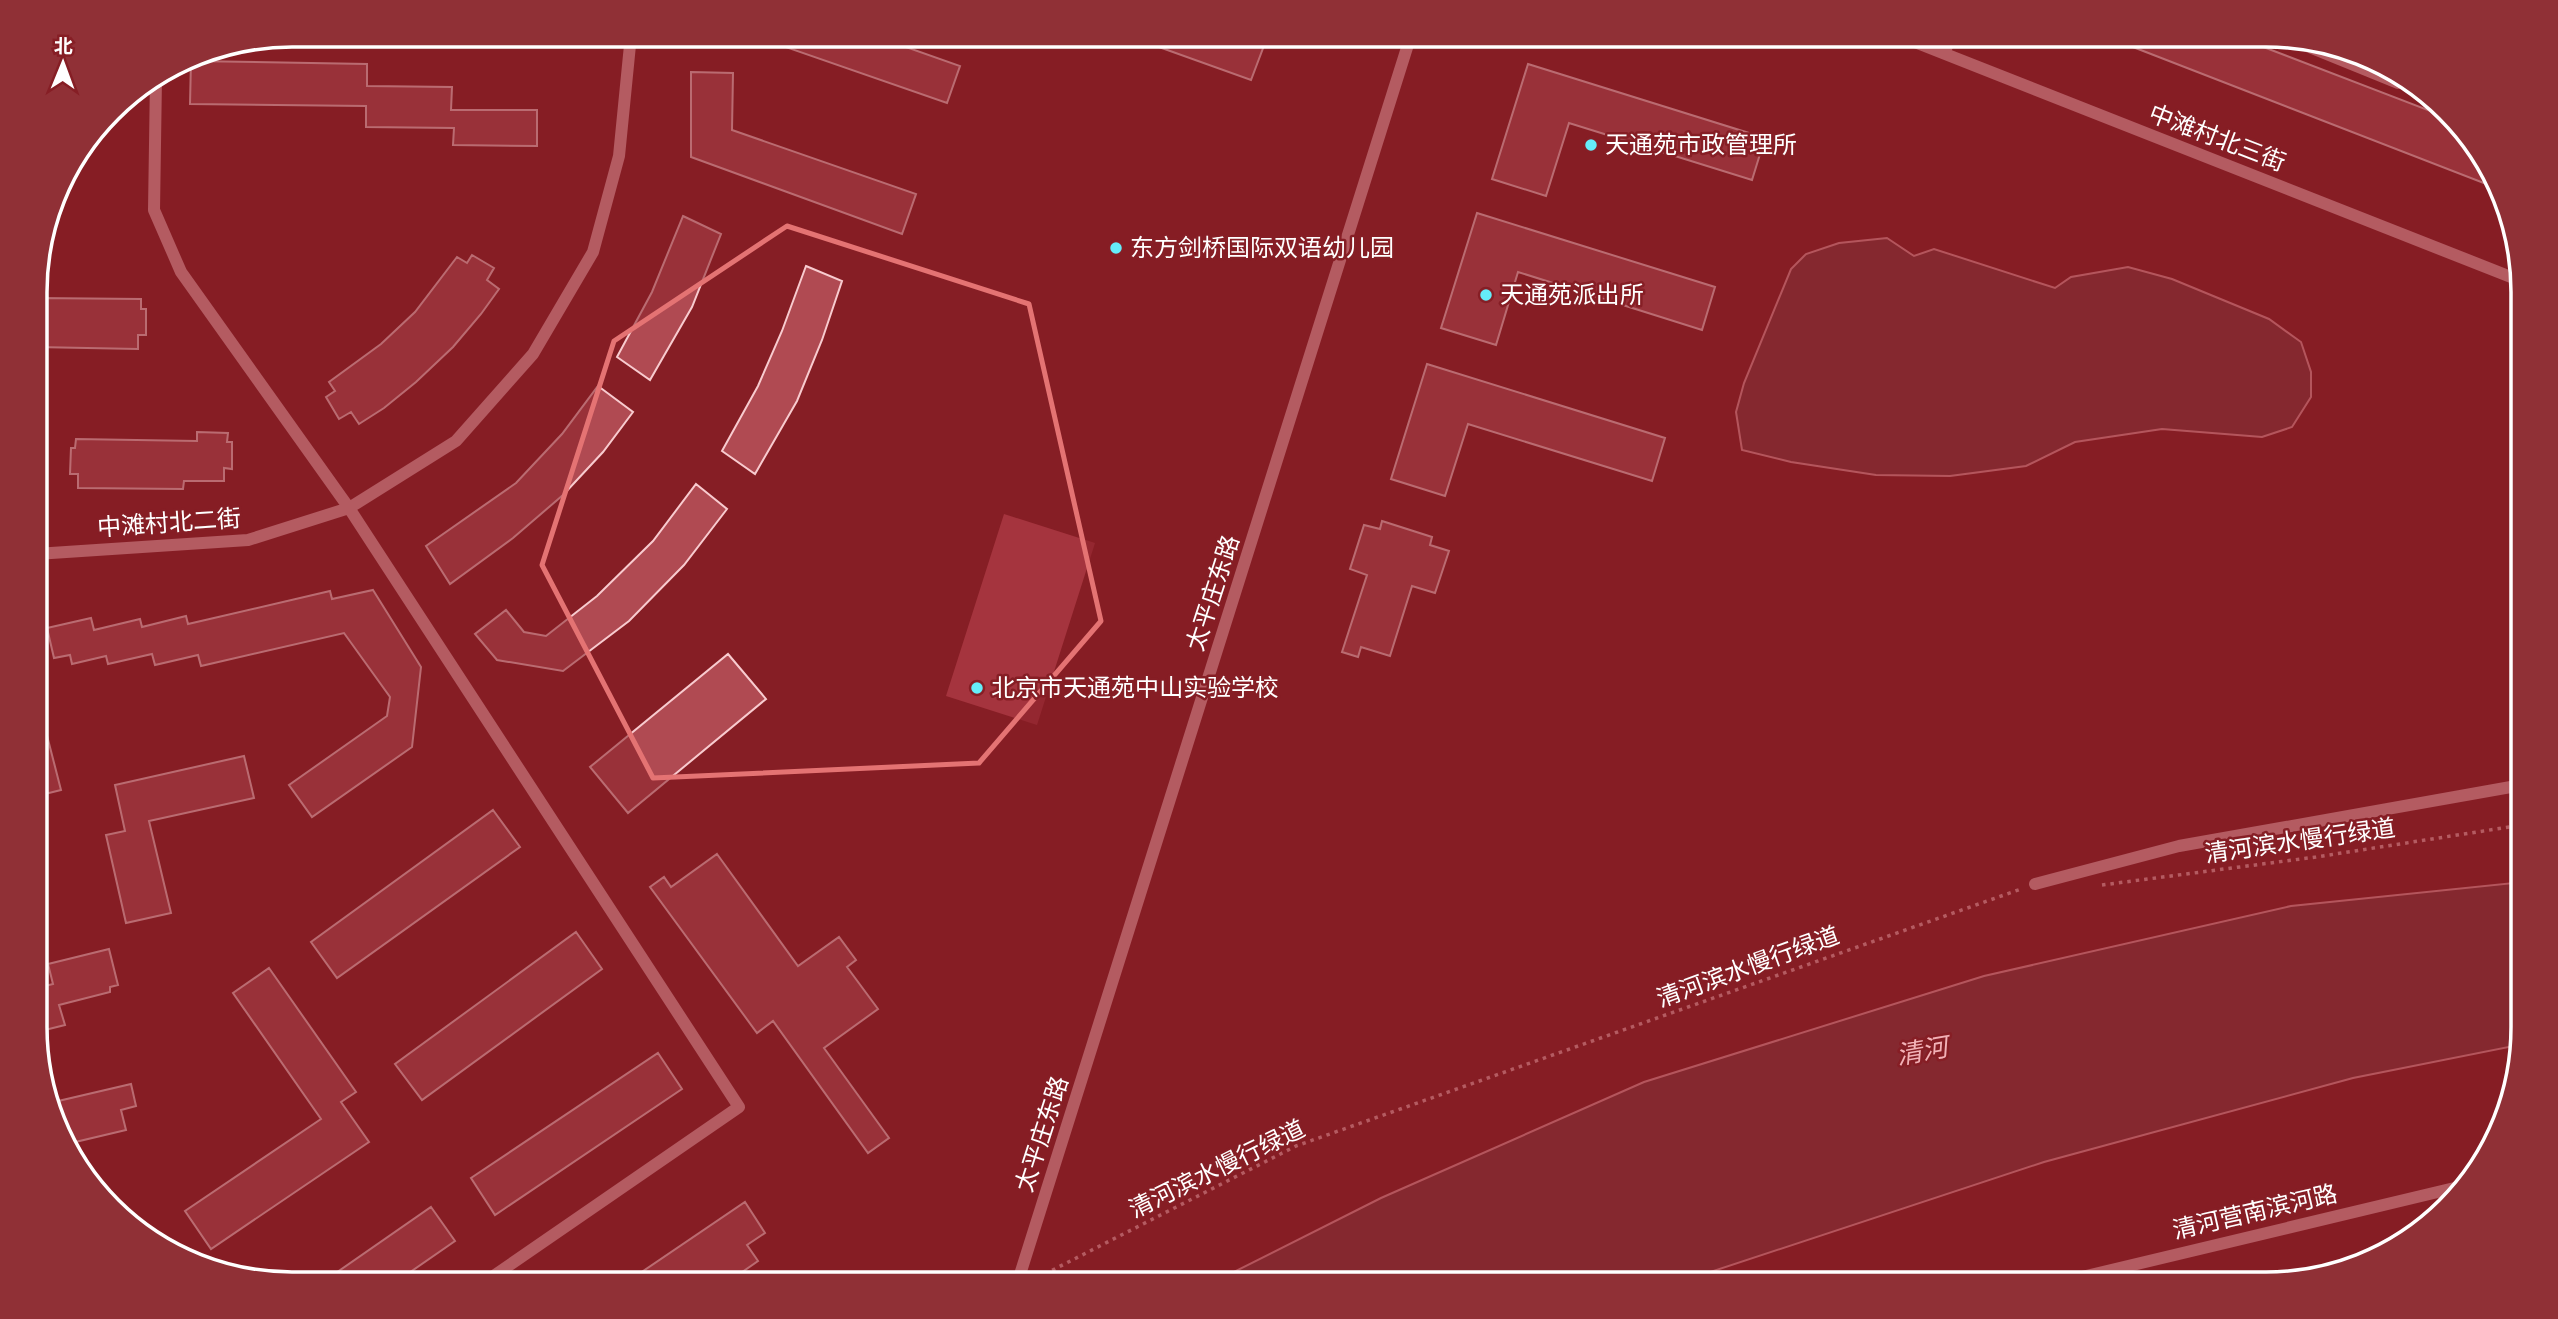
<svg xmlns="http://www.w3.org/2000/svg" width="2558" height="1319" font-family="Commissioner,'Noto Sans SC',sans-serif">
<rect width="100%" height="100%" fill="#861e25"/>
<path fill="#a5343e" d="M1004,514L1095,543L1037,725L946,696Z
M2359,1265C2332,1278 2293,1283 2263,1283Z"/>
<path fill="#84373c" stroke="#ec9aa1" stroke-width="2" d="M1887,238L1914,256L1934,249L2055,288L2071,277L2128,267L2172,279L2269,319L2301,342L2311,372V397L2292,427L2262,437L2162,429L2075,442L2026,466L1950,476L1876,475L1791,462L1742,450L1736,412L1744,383L1791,269L1806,254L1839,243Z
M2523,882V1027L2519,1045L2353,1078L2044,1162L1674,1284H1210L1381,1198L1644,1082L1984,976L2291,906Z"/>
<path fill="#b04a52" stroke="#f8cbcf" stroke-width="2" d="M761,35H872L960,66L947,103L760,38Z
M1131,35H1268L1251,80L1131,37Z
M2102,35H2232L2441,115L2479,149L2494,187Z
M191,61L367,64V86L452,87L451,110H537V146L453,145L454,128L366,127V106L190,104Z
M1528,64L1765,138L1752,180L1569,123L1546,196L1492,179Z
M691,72L733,73L732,130L916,194L902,234L691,157Z
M1477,213L1715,287L1702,330L1518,272L1496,345L1441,328Z
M683,216L721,234L692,307L650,380L617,357L652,292Z
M472,255L494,268L487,280L499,289L481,314L453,347L416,382L384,408L359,424L351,412L339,419L326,397L335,391L329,382L381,344L415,312L457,257L467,263Z
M806,266L842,281L822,340L797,401L755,474L722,451L758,386L782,331Z
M36,298L141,299V309H146V335H138V349L36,347Z
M1427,364L1665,438L1652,481L1468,424L1445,496L1391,479Z
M598,386L633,412L603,452L563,495L513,538L450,584L426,546L516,483L562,434Z
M197,432L228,433L227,442H232V469L224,468V481H184L183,489L78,488V474H70L71,448H75L76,439L197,441Z
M696,484L727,509L684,565L629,621L563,671L497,660L475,634L506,610L524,632L546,636L597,596L653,541Z
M1382,521L1432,537L1430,545L1449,551L1435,593L1412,586L1390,656L1361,647L1358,657L1342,652L1367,575L1350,569L1364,525L1380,529Z
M373,590L421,667L412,747L312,817L289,785L387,716L390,697L344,633L201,666L198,655L155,665L152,654L108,664L106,656L72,664L70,655L54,658L47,628L91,618L94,630L140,619L142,627L186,616L188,624L330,591L332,599Z
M728,654L766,699L628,813L590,767Z
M37,720H43L61,790L37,796Z
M244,756L254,798L149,821L171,913L126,923L106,835L125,831L115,785Z
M493,810L520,847L337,978L311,942Z
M717,854L798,966L839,937L856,960L847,967L878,1009L824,1048L889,1138L868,1153L773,1021L757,1033L650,887L664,877L671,887Z
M576,932L602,969L422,1100L395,1064Z
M109,949L118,985L110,987V992L59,1005L65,1025L37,1032V988L53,984L48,964Z
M269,968L356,1092L341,1102L369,1142L211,1249L185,1211L321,1119L233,993Z
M658,1053L682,1089L495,1215L471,1178Z
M131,1084L136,1106L121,1110L126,1130L71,1143L54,1102Z
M745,1202L765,1233L747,1245L758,1261L725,1284H624Z
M431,1207L455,1241L393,1284H320Z"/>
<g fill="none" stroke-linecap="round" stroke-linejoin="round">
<path stroke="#eaa6ac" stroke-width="3.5" stroke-dasharray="3.5 5" stroke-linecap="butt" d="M2102,885L2316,857L2522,825
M1037,1278L1296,1146L2021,889"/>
<path stroke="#eaa6ac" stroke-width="12" d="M1897,35L2521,281
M2297,42L2398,83L2400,79
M1944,53L1952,35
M156,78L154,210L181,272L349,508L739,1107L482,1284
M36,554L248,540L349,508L456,441L533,354L593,252L619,156L631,35
M2035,884L2179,846L2522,785
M1017,1284L1411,35
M2053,1284L2467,1185"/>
</g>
<path d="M0 0H2558V1319H0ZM787,226L1029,304L1101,621L979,763L653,778L542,565L614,341Z" fill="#861e25" fill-opacity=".55" fill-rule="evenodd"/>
<path fill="none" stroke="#e47373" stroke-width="5" stroke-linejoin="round" d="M787,226L1029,304L1101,621L979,763L653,778L542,565L614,341Z"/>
<g fill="#65edf9" stroke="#861e25" stroke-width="2.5">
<circle cx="1591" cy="145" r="7"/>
<circle cx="1116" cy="248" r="7"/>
<circle cx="1486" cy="295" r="7"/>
<circle cx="977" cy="688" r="7"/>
</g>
<g text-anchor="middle" stroke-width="5" stroke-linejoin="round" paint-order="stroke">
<g font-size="24" fill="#fff" stroke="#861e25">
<text transform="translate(2217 138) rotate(21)" y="8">中滩村北三街</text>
<text transform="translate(169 523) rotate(-4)" y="8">中滩村北二街</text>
<text transform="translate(1213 593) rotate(-72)" y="8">太平庄东路</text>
<text transform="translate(2300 841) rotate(-8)" y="8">清河滨水慢行绿道</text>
<text transform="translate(1748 967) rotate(-20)" y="8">清河滨水慢行绿道</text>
<text transform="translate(1042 1134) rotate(-72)" y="8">太平庄东路</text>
<text transform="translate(1217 1169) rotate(-26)" y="8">清河滨水慢行绿道</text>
<text transform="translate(2255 1212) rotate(-13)" y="8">清河营南滨河路</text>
</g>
<g font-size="24" fill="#fff" stroke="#861e25" text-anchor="start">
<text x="1605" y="153">天通苑市政管理所</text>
<text x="1130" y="256">东方剑桥国际双语幼儿园</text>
<text x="1500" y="303">天通苑派出所</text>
<text x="991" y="696">北京市天通苑中山实验学校</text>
</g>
<g font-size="26" font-style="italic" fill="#f2b2b7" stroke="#861e25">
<text transform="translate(1922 1051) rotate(-10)" y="9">清河</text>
</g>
</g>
<path d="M0 0H2558V1319H0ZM292 47H2266A245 245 0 0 1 2511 292V1027A245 245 0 0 1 2266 1272H292A245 245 0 0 1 47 1027V292A245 245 0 0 1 292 47Z" fill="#903036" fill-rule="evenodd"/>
<path fill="none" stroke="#fff" stroke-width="3.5" d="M292 47H2266A245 245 0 0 1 2511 292V1027A245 245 0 0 1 2266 1272H292A245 245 0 0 1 47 1027V292A245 245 0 0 1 292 47Z"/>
<g transform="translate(63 63) rotate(1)" stroke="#861e25" stroke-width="5" paint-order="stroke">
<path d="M0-5L12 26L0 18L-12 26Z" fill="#ffffff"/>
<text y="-10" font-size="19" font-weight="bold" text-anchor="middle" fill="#ffffff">北</text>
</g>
</svg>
